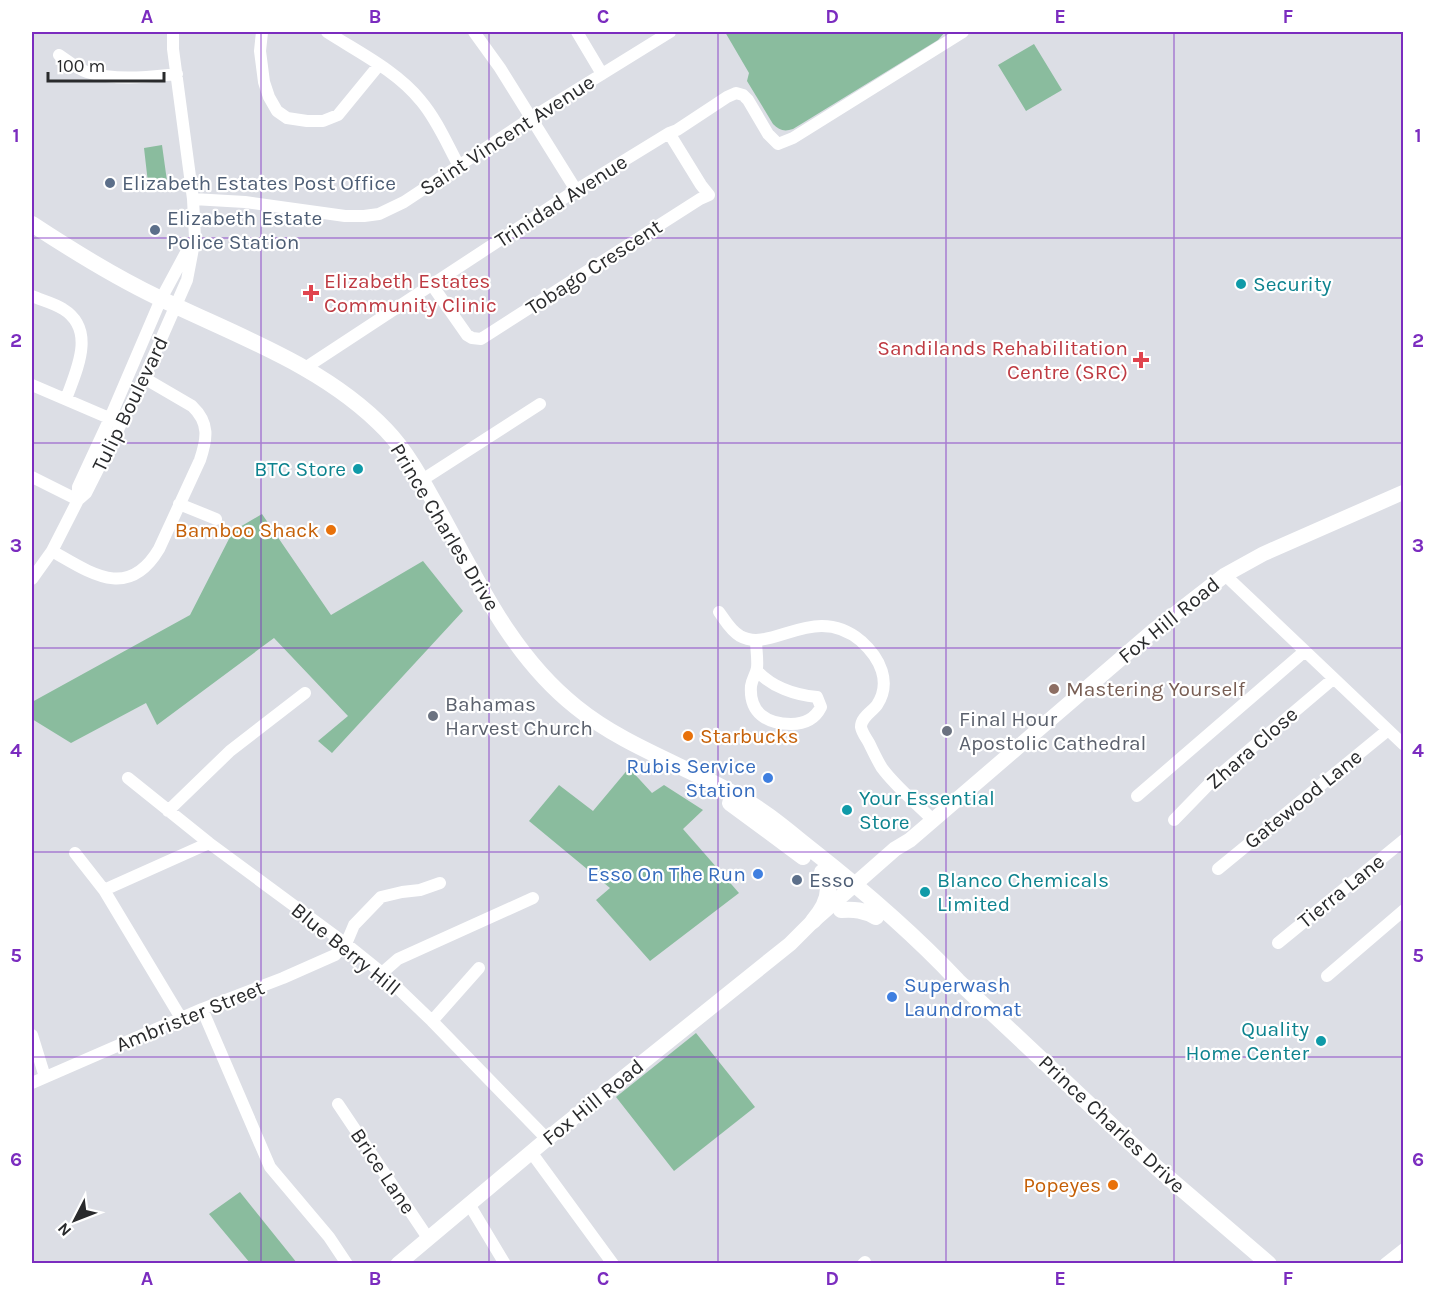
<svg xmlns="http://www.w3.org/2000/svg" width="1435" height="1295" font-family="Karla,sans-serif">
<rect width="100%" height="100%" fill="#dcdee5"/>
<path fill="#8abc9e" d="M725,32H945L938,40L793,129C784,132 779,130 773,124L747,81L749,73Z
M1034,44L1062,90L1026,111L998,65Z
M162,145L167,181L148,183L144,148Z
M262,514L331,615L423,561L463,611L332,753L318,741L348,716L274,638L157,725L146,703L71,743L32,719V702L190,615L233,531Z
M629,768L652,793L664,785L703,810L683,829L739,893L650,961L596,900L610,888L529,821L559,785L593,811Z
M696,1033L755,1107L674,1171L616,1097Z
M240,1192L297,1263H250L209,1214Z"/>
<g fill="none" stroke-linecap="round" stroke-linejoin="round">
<path stroke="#fff" stroke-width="12" d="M262,32L260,51L264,82L269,97L277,111L287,118L307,121H323L338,115L379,65
M327,32C358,52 397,71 421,101C437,120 447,144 459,166
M474,32L500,68L576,190
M577,32L602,74
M59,55C68,61 77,69 87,72C116,81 147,77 177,74
M193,199L245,202L345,216H364L379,214L404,202L531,118L670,32
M432,285L467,335L472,338L481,339L700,199L709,195L701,185L669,133
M32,296C41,300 54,303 63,309C97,330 76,371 66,399
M305,368L576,190L669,133L677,130L727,97L736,93L743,95L748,100L768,134L778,144L793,138L963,32
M32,385L116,421
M32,477L78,500
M422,480L540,404
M78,500V487L110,418L161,299L189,247
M179,504L216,519
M52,551C91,573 128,601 159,549L200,460C207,439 210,423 192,406L144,378
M1225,575L1404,745
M32,579L52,551L78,500L86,493L144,378L187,280L195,238L193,199L173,49V32
M719,612C725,620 730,630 740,636C772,654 814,602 861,641C880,658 892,682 877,705C872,712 861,717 861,727C862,733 867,739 869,743C873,751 877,760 882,768C896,787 916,803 933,820
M756,640C756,649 758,659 757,668C756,674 752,679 751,686C749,713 767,724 791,724C805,724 815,719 821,707L817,697C795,695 772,687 757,671
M128,778L209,843L346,944L382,973L432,1021L547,1139
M1137,796L1305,651
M168,811L230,751L305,693
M1174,820L1210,783L1333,679
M75,853L104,890
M1218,869L1388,730
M1278,943L1404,840
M382,973L398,959L533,898
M1327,976L1404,910
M202,1009L270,1167L329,1237L347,1264
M181,1018L104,890L209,843
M432,1021L479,968
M32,1035L45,1077
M32,1083L202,1009L283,978L335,955L346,944L354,925L381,897L402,892L420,890L440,883
M338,1104L428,1238
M531,1152L613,1264
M469,1204L505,1264
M863,1264L865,1262
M1385,1264L1404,1249"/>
<path stroke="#fff" stroke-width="15" d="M398,1264L547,1139L790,944L813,921L895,849L910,840L1153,631L1225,575L1263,554L1404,492"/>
<path stroke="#fff" stroke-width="16" d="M32,224C73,251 115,277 159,298C237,336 325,366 386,430C410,455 426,488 443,518C480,586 514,658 576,707C624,746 684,765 738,796C765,811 788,831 812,850C864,891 913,933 958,981L1156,1167L1269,1264
M730,803L803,857
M841,910C854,909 864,910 876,917
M813,921C825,907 835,889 822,872"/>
</g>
<path fill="none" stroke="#7b2cbf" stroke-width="1.5" stroke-opacity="0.55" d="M261,32V1264M489,32V1264M718,32V1264M946,32V1264M1174,32V1264M32,238H1404M32,443H1404M32,648H1404M32,852H1404M32,1057H1404"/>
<g fill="#5c6f8a" stroke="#fff" stroke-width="2">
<circle cx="110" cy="183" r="6"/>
<circle cx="155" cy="230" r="6"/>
<circle cx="797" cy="880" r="6"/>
</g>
<g fill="#0f9aa8" stroke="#fff" stroke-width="2">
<circle cx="1241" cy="284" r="6"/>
<circle cx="358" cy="469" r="6"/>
<circle cx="847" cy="810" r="6"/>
<circle cx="925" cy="892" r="6"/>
<circle cx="1321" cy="1041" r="6"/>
</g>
<g fill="#e0444e" stroke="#fff" stroke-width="2">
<path d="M308 284h6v6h6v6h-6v6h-6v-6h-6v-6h6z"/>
<path d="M1138 351h6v6h6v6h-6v6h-6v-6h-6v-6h6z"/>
</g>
<g fill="#e8710a" stroke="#fff" stroke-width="2">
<circle cx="331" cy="530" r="6"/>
<circle cx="688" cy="736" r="6"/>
<circle cx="1113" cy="1185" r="6"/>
</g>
<circle fill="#8d6e63" stroke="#fff" stroke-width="2" cx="1054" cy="689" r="6"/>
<g fill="#6b7280" stroke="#fff" stroke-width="2">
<circle cx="433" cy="716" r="6"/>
<circle cx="947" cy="731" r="6"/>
</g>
<g fill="#3f7fe0" stroke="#fff" stroke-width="2">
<circle cx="768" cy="778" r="6"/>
<circle cx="758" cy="874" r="6"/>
<circle cx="892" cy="997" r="6"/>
</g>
<g text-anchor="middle" stroke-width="4.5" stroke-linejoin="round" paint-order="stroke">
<g font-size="21" fill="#292a2c" stroke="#fff">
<text transform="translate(507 135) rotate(-33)" y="7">Saint Vincent Avenue</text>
<text transform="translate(561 201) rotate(-33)" y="7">Trinidad Avenue</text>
<text transform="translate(594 267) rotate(-33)" y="7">Tobago Crescent</text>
<text transform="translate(130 404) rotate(-64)" y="7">Tulip Boulevard</text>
<text transform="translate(445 527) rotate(59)" y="7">Prince Charles Drive</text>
<text transform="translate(1169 620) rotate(-39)" y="7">Fox Hill Road</text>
<text transform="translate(1252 748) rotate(-41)" y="7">Zhara Close</text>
<text transform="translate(1303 799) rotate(-39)" y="7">Gatewood Lane</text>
<text transform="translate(1341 891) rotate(-39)" y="7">Tierra Lane</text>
<text transform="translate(346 949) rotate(39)" y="7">Blue Berry Hill</text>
<text transform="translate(190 1016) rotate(-22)" y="7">Ambrister Street</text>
<text transform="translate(593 1102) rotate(-39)" y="7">Fox Hill Road</text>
<text transform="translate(1112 1124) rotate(43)" y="7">Prince Charles Drive</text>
<text transform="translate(383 1171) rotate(56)" y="7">Brice Lane</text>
</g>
<g font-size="21" fill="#4e5e75" stroke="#fff" text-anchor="start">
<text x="122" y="190">Elizabeth Estates Post Office</text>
<text x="167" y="225">Elizabeth Estate<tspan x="167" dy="24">Police Station</tspan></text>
<text x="809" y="887">Esso</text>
</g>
<g font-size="21" fill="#be3a42" stroke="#fff" text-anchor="start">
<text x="324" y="288">Elizabeth Estates<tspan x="324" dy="24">Community Clinic</tspan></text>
<text x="1128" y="355" text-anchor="end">Sandilands Rehabilitation<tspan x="1128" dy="24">Centre (SRC)</tspan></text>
</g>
<g font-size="21" fill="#0d838f" stroke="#fff" text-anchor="start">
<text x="1253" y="291">Security</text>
<text x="346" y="476" text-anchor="end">BTC Store</text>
<text x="859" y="805">Your Essential<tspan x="859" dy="24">Store</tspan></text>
<text x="937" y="887">Blanco Chemicals<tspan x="937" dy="24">Limited</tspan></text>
<text x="1309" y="1036" text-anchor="end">Quality<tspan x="1309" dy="24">Home Center</tspan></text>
</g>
<g font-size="21" fill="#c56008" stroke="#fff" text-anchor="end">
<text x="319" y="537">Bamboo Shack</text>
<text x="700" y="743" text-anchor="start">Starbucks</text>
<text x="1101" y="1192">Popeyes</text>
</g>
<g font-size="21" fill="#785e54" stroke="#fff" text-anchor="start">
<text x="1066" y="696">Mastering Yourself</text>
</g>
<g font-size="21" fill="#5b616d" stroke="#fff" text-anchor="start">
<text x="445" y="711">Bahamas<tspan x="445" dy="24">Harvest Church</tspan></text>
<text x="959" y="726">Final Hour<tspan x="959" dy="24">Apostolic Cathedral</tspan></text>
</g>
<g font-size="21" fill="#366cbe" stroke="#fff" text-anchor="end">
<text x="756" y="773">Rubis Service<tspan x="756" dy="24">Station</tspan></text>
<text x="746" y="881">Esso On The Run</text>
<text x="904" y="992" text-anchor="start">Superwash<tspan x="904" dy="24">Laundromat</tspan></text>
</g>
</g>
<rect width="1435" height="1295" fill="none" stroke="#ffffff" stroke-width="66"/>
<g transform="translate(75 1220) rotate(228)" stroke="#ffffff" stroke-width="4.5" paint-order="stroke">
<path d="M0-4.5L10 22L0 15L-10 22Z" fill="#292a2c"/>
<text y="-9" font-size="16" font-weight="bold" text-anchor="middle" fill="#292a2c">N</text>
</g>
<path d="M48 72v9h116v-9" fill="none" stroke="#292a2c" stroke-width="3"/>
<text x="57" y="72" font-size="18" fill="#292a2c" stroke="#ffffff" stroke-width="4.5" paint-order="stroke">100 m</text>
<rect x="33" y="33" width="1369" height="1229" fill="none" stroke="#7b2cbf" stroke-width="2"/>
<g font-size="20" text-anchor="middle" font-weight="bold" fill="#7b2cbf">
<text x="147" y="23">A</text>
<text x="375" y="23">B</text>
<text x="603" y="23">C</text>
<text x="832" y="23">D</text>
<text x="1060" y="23">E</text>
<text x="1288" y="23">F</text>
<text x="16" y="142">1</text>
<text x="1418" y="142">1</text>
<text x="16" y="347">2</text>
<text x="1418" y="347">2</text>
<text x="16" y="552">3</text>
<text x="1418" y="552">3</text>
<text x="16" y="757">4</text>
<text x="1418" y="757">4</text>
<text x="16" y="962">5</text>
<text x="1418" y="962">5</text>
<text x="16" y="1166">6</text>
<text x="1418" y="1166">6</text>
<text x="147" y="1285">A</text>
<text x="375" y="1285">B</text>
<text x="603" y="1285">C</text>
<text x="832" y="1285">D</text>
<text x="1060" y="1285">E</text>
<text x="1288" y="1285">F</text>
</g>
</svg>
